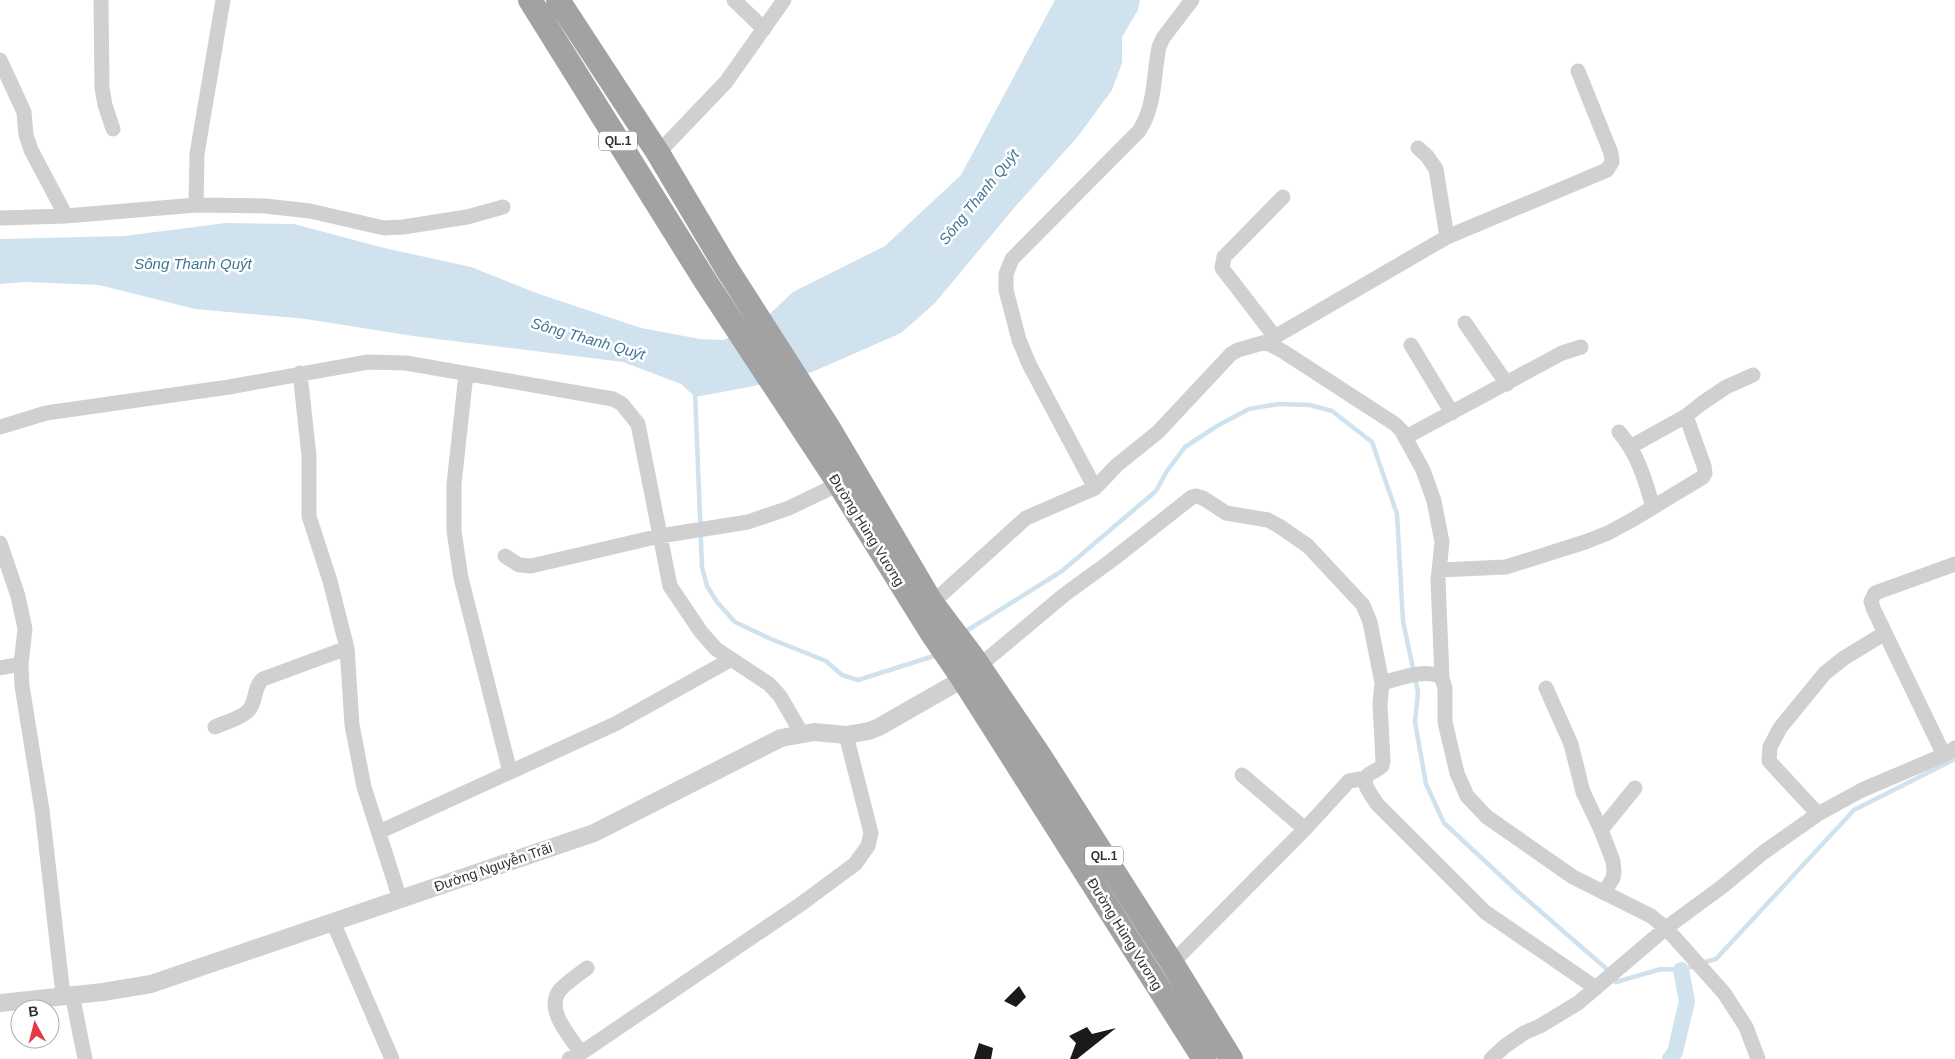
<svg xmlns="http://www.w3.org/2000/svg" width="1955" height="1059" font-family="Helvetica,sans-serif">
<rect width="100%" height="100%" fill="#fff"/>
<path fill="#cfe2ee" d="M1055,0H1140L1138,10L1122,37V63L1112,90L1079,135L1014,208L935,303L901,333L812,372L749,387L695,397L681,384L623,362L413,336L306,319L195,309L99,285L25,282L0,284V239L124,236L226,223L294,224L384,248L471,267L539,294L641,328L700,339L723,340L755,328L793,292L885,246L961,175Z"/>
<g fill="none" stroke-linecap="round" stroke-linejoin="round">
<path stroke="#cfe2ee" stroke-width="4.5" d="M695,392L702,567L707,586L717,602L735,622L771,639L826,661L842,675L858,680L934,656L937,653
M963,633L1062,571L1156,491L1167,471L1185,447L1217,426L1249,409L1278,404L1310,405L1332,411L1372,442L1397,514L1403,621L1418,692L1415,722L1426,784L1444,823L1516,890L1609,971L1616,982L1661,969L1681,970L1694,966
M1701,963L1716,959L1854,810L1955,759"/>
<path stroke="#cfe2ee" stroke-width="16" d="M1670,1059L1675,1052L1687,1001L1681,970"/>
</g>
<path fill="#1a1a1a" d="M1019,986L1026,997L1016,1007L1004,1001Z
M1087,1027L1092,1034L1116,1028L1077,1059H1070L1076,1043L1069,1036Z
M979,1043L993,1048L991,1059H974Z"/>
<g fill="none" stroke-linecap="round" stroke-linejoin="round">
<path stroke="#d0d0d0" stroke-width="15" d="M101,0L102,88L105,105L113,129
M734,0L764,29
M0,60L24,112L26,135L31,150L66,216
M1418,148L1427,156L1436,169L1447,237
M658,153L726,82L784,0
M196,205L197,154L223,0
M0,218L66,216L196,205L265,206L310,211L384,228L403,227L467,217L503,207
M1465,323L1507,384
M1275,337L1222,268L1224,257L1283,197
M1266,342L1447,237L1607,170L1612,162L1611,153L1578,71
M1411,345L1452,413
M300,373L309,456V516L330,581L347,648L352,725L364,787L400,899
M466,374L454,484V531L461,578L510,772
M0,427L46,413L229,387L368,362L406,363L613,399L622,404L638,424L670,586L701,632L716,649L769,684L780,696L802,734
M1619,432C1638,454 1645,480 1653,507
M1406,437L1562,353L1581,347
M1630,447L1686,416L1701,404L1726,387L1753,375
M1095,488L1029,364L1019,340L1006,290V274L1012,259L1139,131C1156,105 1153,76 1159,47L1163,38L1192,0
M0,543L18,596L25,629L21,664L22,686L42,810L63,995
M505,556L519,565L531,566L660,536L748,522L789,508L839,484
M1439,570L1506,567L1585,542L1608,533L1632,520L1703,477L1705,473L1704,466L1686,416
M932,603L1026,518L1095,488L1117,465L1158,432L1231,354L1238,350L1266,342L1284,352L1395,424L1401,430L1423,470L1434,501L1442,542L1438,580L1442,678
M0,668L21,664
M972,672L1064,595L1112,560L1192,497L1196,496L1203,498L1226,513L1268,520L1279,526L1308,546L1363,605L1370,622L1382,683L1380,704L1383,761L1382,766C1378,770 1373,771 1368,775C1360,783 1373,797 1377,804L1485,912L1596,988
M1382,683C1398,679 1428,667 1442,678L1445,688V722L1457,773L1467,796L1487,817L1573,877L1651,916L1666,928L1724,993L1746,1027L1758,1059
M1546,688L1571,744L1583,792L1601,830L1613,861L1614,872L1613,878L1604,893
M215,727C225,722 240,719 248,711C257,702 253,687 263,679L347,648
M1944,755L1873,608L1871,601L1875,593L1955,564
M1242,775L1305,829
M1818,814L1769,761L1770,747L1780,728L1825,673L1844,658L1885,633
M1601,830L1635,788
M379,832L615,724L730,660
M333,922L392,1059
M1172,963L1305,829L1349,781L1366,778
M72,994L85,1059
M581,1053C571,1037 544,1010 560,990C567,982 578,975 587,968
M569,1059L581,1053L801,904L855,864L868,846L871,833L846,735
M1491,1059L1505,1046L1524,1033L1540,1026L1578,1003L1666,928L1723,886L1764,852L1818,814L1862,790L1944,755L1955,748"/>
<path stroke="#d0d0d0" stroke-width="18" d="M0,1003L103,992L151,984L594,833L781,738L814,732L846,735L869,731L879,727L963,679"/>
<path stroke="#a2a2a2" stroke-width="24" d="M530,0L706,282L839,484L931,632L963,679L1204,1059
M558,0L658,153L727,269L830,430L932,603L972,656L1040,756L1172,963L1231,1059"/>
</g>
<g text-anchor="middle" stroke-width="5" stroke-linejoin="round" paint-order="stroke">
<g fill="#fff" stroke="#707070" stroke-width="1">
<rect x="599" y="131.5" width="38" height="19" rx="4"/>
<rect x="1085" y="846.5" width="38" height="19" rx="4"/>
</g>
<g font-size="12" font-weight="bold" fill="#333">
<text x="618" y="145">QL.1</text>
<text x="1104" y="860">QL.1</text>
</g>
<g font-size="14" fill="#333" stroke="#fff">
<text transform="translate(867 530) rotate(58)" y="5">Đường Hùng Vương</text>
<text transform="translate(493 867) rotate(-19)" y="5">Đường Nguyễn Trãi</text>
<text transform="translate(1125 934) rotate(58)" y="5">Đường Hùng Vương</text>
</g>
<g font-size="15" font-style="italic" fill="#3f7597" stroke="#fff">
<text transform="translate(979 197) rotate(-51)" y="5">Sông Thanh Quýt</text>
<text x="193" y="269">Sông Thanh Quýt</text>
<text transform="translate(588 339) rotate(16)" y="5">Sông Thanh Quýt</text>
</g>
</g>
<g transform="translate(35 1024) rotate(353)"><circle r="24" fill="#ffffff" stroke="#adadad"/>
<path d="M0-4L9 19L0 12L-9 19Z" fill="#e63946"/>
<text y="-8" font-size="14" font-weight="bold" text-anchor="middle" fill="#333333">B</text>
</g>
</svg>
